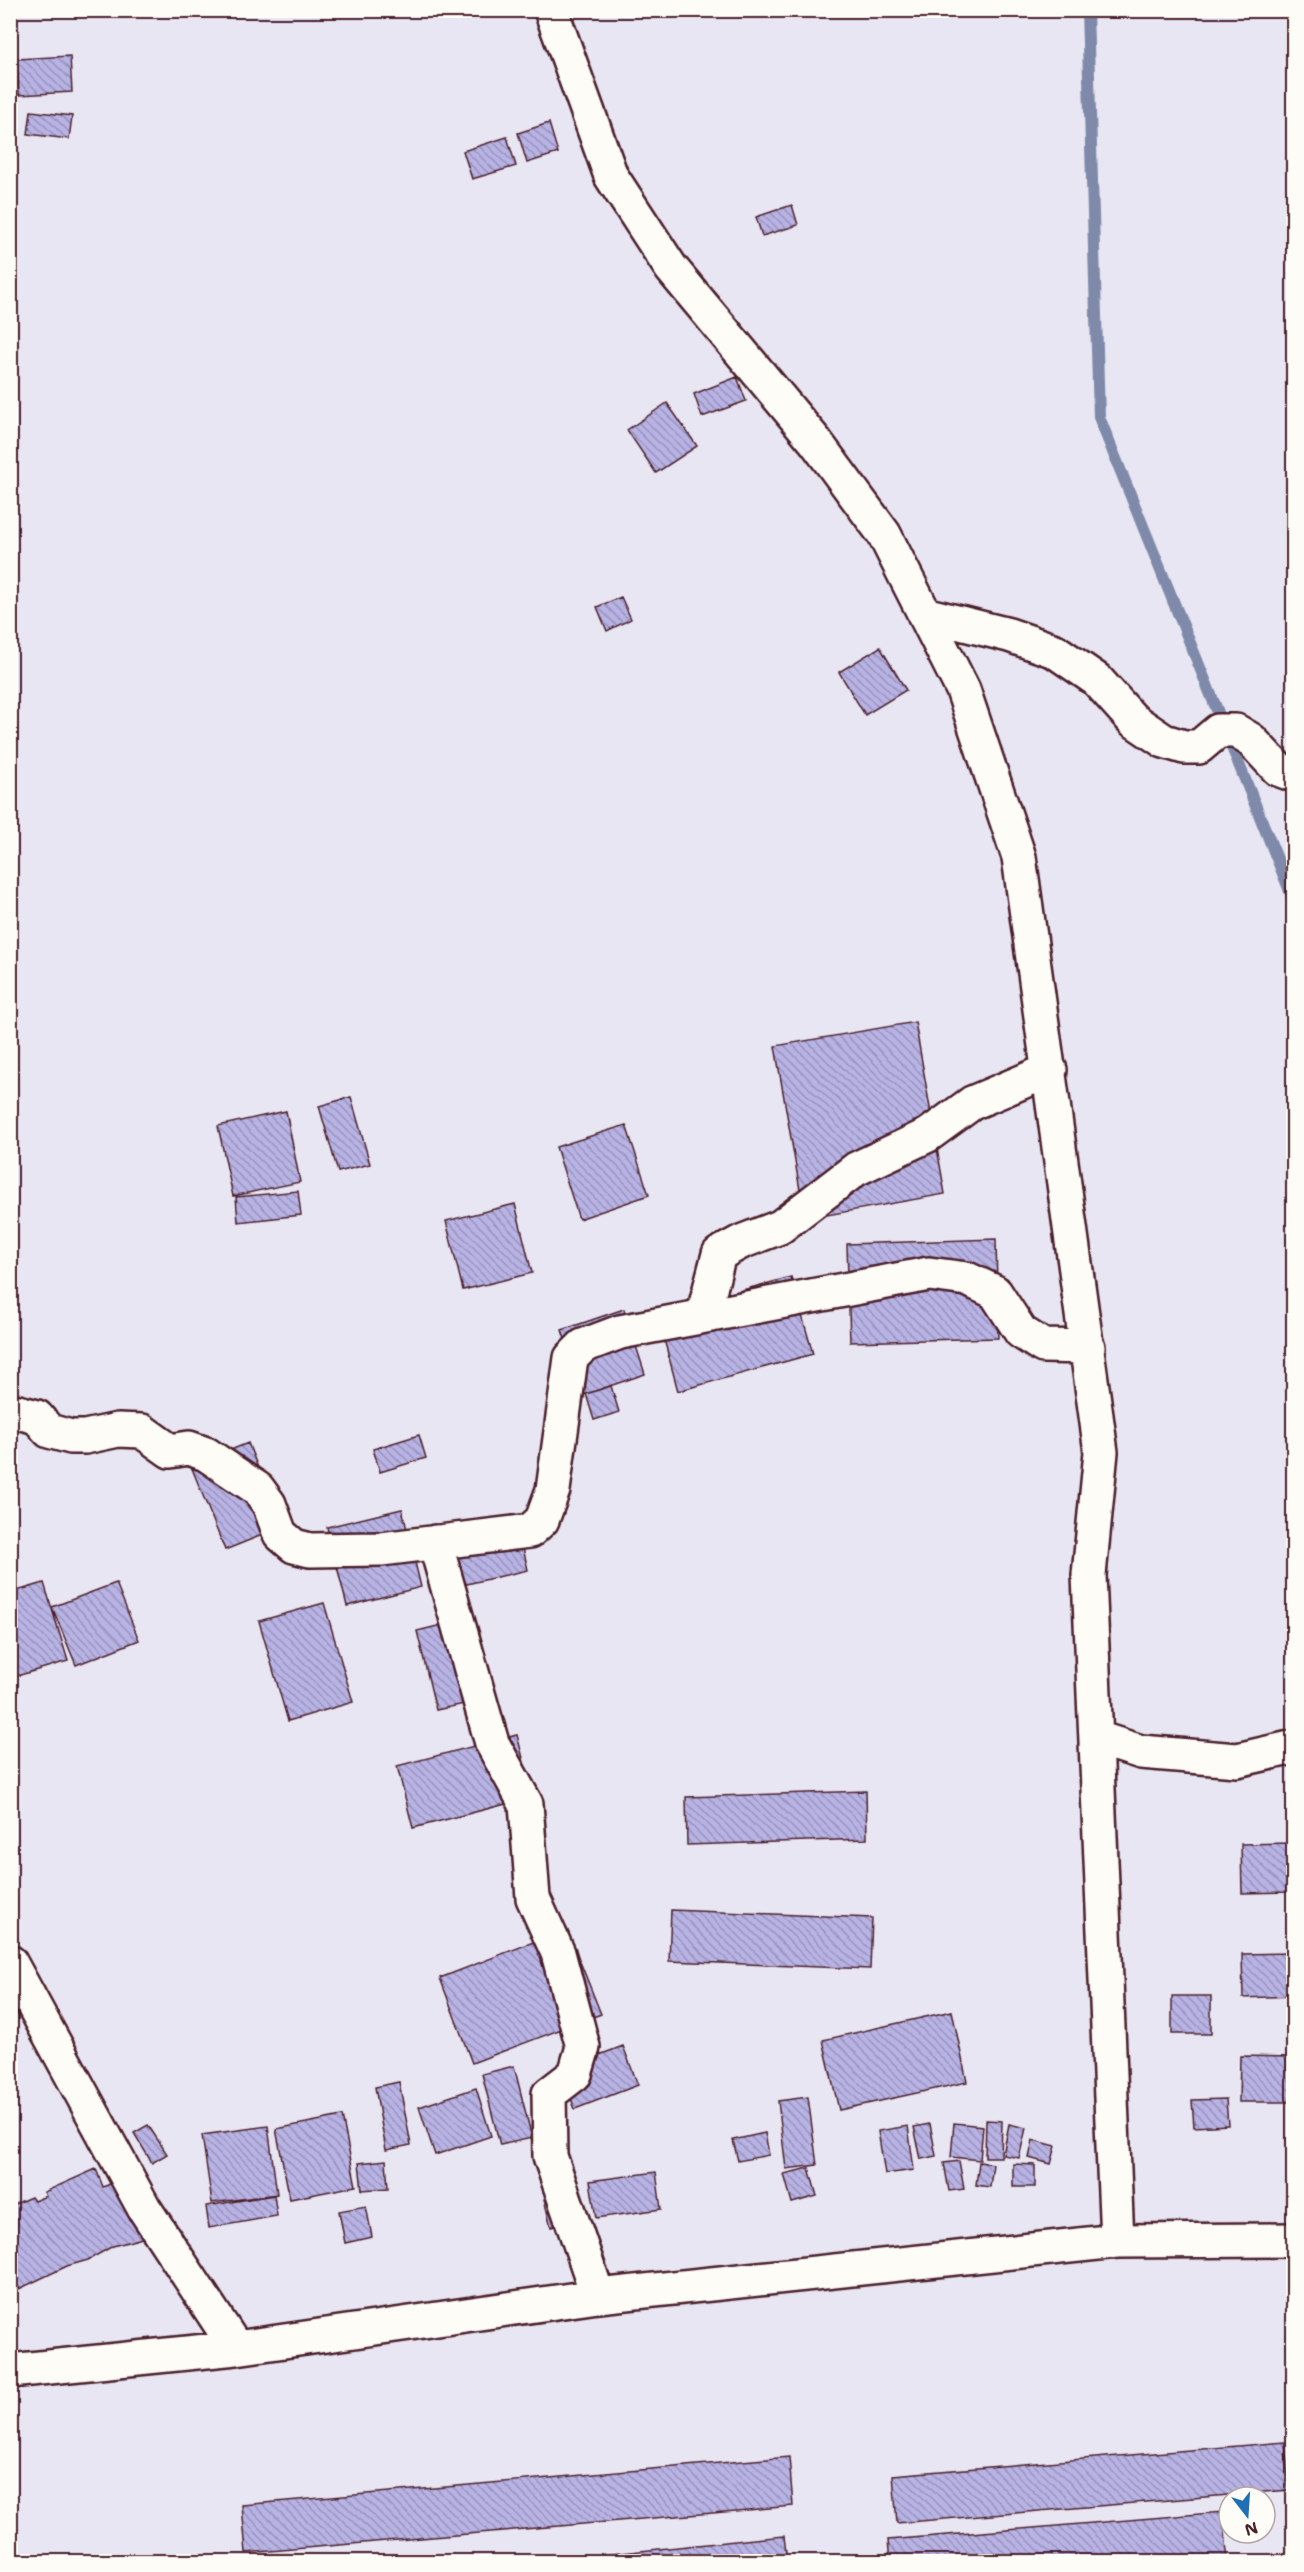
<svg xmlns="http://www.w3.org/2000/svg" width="1304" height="2572" font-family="'Shantell Sans',sans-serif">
<defs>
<pattern id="building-back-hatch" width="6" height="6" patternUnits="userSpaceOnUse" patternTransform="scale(1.5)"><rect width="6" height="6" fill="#b8b3e5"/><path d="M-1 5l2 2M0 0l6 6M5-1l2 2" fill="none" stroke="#9891ba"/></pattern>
</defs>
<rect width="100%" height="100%" fill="#e8e6f2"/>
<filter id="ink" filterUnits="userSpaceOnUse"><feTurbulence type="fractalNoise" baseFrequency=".0167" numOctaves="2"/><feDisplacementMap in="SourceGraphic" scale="12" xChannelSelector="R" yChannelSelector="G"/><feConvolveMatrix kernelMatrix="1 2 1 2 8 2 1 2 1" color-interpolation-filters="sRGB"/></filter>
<g filter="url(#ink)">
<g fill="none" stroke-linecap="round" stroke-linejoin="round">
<path stroke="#7f8aaa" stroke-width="12" d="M1087,10L1099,417L1294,901"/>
</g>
<path fill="url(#building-back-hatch)" stroke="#4a1f2b" stroke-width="1.5" d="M70,56L72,92L19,95L17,59Z
M31,111L72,116L69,139L28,134Z
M549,123L558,153L527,163L518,133Z
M507,137L516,166L472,179L463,151Z
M792,205L798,225L762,236L756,217Z
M737,377L746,401L702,417L694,394Z
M667,403L697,446L656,473L627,430Z
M621,597L631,619L607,631L597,607Z
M880,647L906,690L865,715L839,672Z
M915,1022L945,1194L805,1219L775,1046Z
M351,1097L370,1164L338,1172L319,1106Z
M286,1111L300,1182L233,1196L218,1126Z
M626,1125L649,1195L579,1219L556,1147Z
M298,1191L301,1215L238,1222L236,1197Z
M515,1204L532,1273L463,1290L446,1221Z
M996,1239L998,1338L850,1342L847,1244Z
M791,1277L813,1354L678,1391L657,1313Z
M624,1309L645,1374L583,1395L562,1330Z
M611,1386L619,1412L594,1420L586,1394Z
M419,1435L426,1458L380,1472L373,1449Z
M248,1443L282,1527L225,1550L191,1466Z
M402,1509L421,1587L347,1606L327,1527Z
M517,1521L528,1570L449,1588L438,1538Z
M44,1583L68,1661L10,1678V1593Z
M116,1583L139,1640L76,1665L52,1607Z
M324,1603L353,1702L288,1721L259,1621Z
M450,1623L469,1703L436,1710L417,1631Z
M517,1735L533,1797L413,1828L397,1766Z
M866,1791L867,1839L687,1845L686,1797Z
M1294,1843V1892L1242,1893L1241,1844Z
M671,1910L872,1918L870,1969L669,1961Z
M567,1929L601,2014L472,2063L440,1978Z
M1294,1953V1996L1243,1998L1242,1954Z
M1172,1996H1211V2034H1172Z
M952,2011L967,2082L839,2110L823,2040Z
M623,2046L638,2085L575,2109L560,2070Z
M1240,2056L1294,2057V2102H1239Z
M514,2066L532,2138L500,2145L482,2074Z
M399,2082L411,2145L386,2150L375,2087Z
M476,2088L491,2136L435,2155L419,2107Z
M808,2097L817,2165L786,2169L778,2101Z
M1226,2099L1228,2125L1194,2127L1192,2100Z
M342,2116L356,2186L290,2199L276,2129Z
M986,2120L1002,2121L1001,2157H985Z
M954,2123L983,2126L980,2160L951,2157Z
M930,2124L936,2156L921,2159L914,2127Z
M1009,2124L1026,2128L1019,2158L1003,2155Z
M148,2125L167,2154L152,2163L134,2133Z
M268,2126L277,2194L212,2203L202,2135Z
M908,2126L914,2170L885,2174L878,2131Z
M765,2133L769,2155L738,2161L733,2140Z
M1033,2140L1056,2146L1051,2164L1029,2158Z
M386,2160L388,2188L362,2190L359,2163Z
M959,2161L964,2189L949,2191L944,2163Z
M979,2162L993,2164L990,2187L976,2185Z
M1013,2164L1035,2165V2187H1013Z
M809,2168L817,2196L792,2203L784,2174Z
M96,2169L103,2187L122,2179L146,2237L113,2246L88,2260L67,2266L19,2289L10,2268V2206L31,2197L34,2201L46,2196L44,2192Z
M656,2172L661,2209L596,2218L590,2181Z
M572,2193L578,2220L551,2227L544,2199Z
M274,2195L277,2216L209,2228L206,2206Z
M366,2206L372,2237L345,2243L339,2211Z
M1285,2442L1289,2490L897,2523L893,2475Z
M789,2457L793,2506L246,2553L242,2505Z
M1223,2512L1228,2562H890L888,2540Z
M784,2536L787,2562H535Z"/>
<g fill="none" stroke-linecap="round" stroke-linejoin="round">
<g stroke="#4a1f2b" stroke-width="38">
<path id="minor" d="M551,10L611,176L671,268L816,442L884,534L963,690L1019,857L1101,1452L1089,1575L1117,2241
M924,614L1009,635L1055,651L1097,680L1133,720L1164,741L1184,747H1199L1218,731H1236L1251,740L1278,769L1294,775
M703,1316L719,1254L741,1242L780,1227L856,1169L928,1135L972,1103L1050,1070
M10,1410L37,1417L49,1431L71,1437H85L118,1430L142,1431L170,1451L189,1448L206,1454L258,1489L269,1504L280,1534L294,1546L310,1550L381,1549L530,1531L542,1520L553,1490L571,1358L583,1346L620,1332L929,1274L967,1279L995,1292L1021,1332L1043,1346L1088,1347
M435,1542L492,1743L526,1804L533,1898L558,1953L583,2047L575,2074L549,2094L550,2156L598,2296
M1097,1738L1141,1752L1237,1760L1294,1747
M10,1962L144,2208L236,2348
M10,2371L236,2348L598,2296L1117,2241L1294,2240"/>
</g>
<use href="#minor" stroke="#fdfcf7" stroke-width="33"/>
</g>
</g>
<rect width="1304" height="2572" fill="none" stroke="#fdfcf7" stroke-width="36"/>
<rect x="18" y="18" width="1268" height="2536" fill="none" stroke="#4a1f2b" stroke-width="2" filter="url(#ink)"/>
<g transform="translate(1247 2515) rotate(163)"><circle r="28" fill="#fdfcf7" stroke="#b5a4a5" stroke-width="1.5"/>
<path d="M0-4.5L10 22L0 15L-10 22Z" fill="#1f6fb2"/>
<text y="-9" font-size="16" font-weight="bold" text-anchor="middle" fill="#4a1f2b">N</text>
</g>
</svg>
